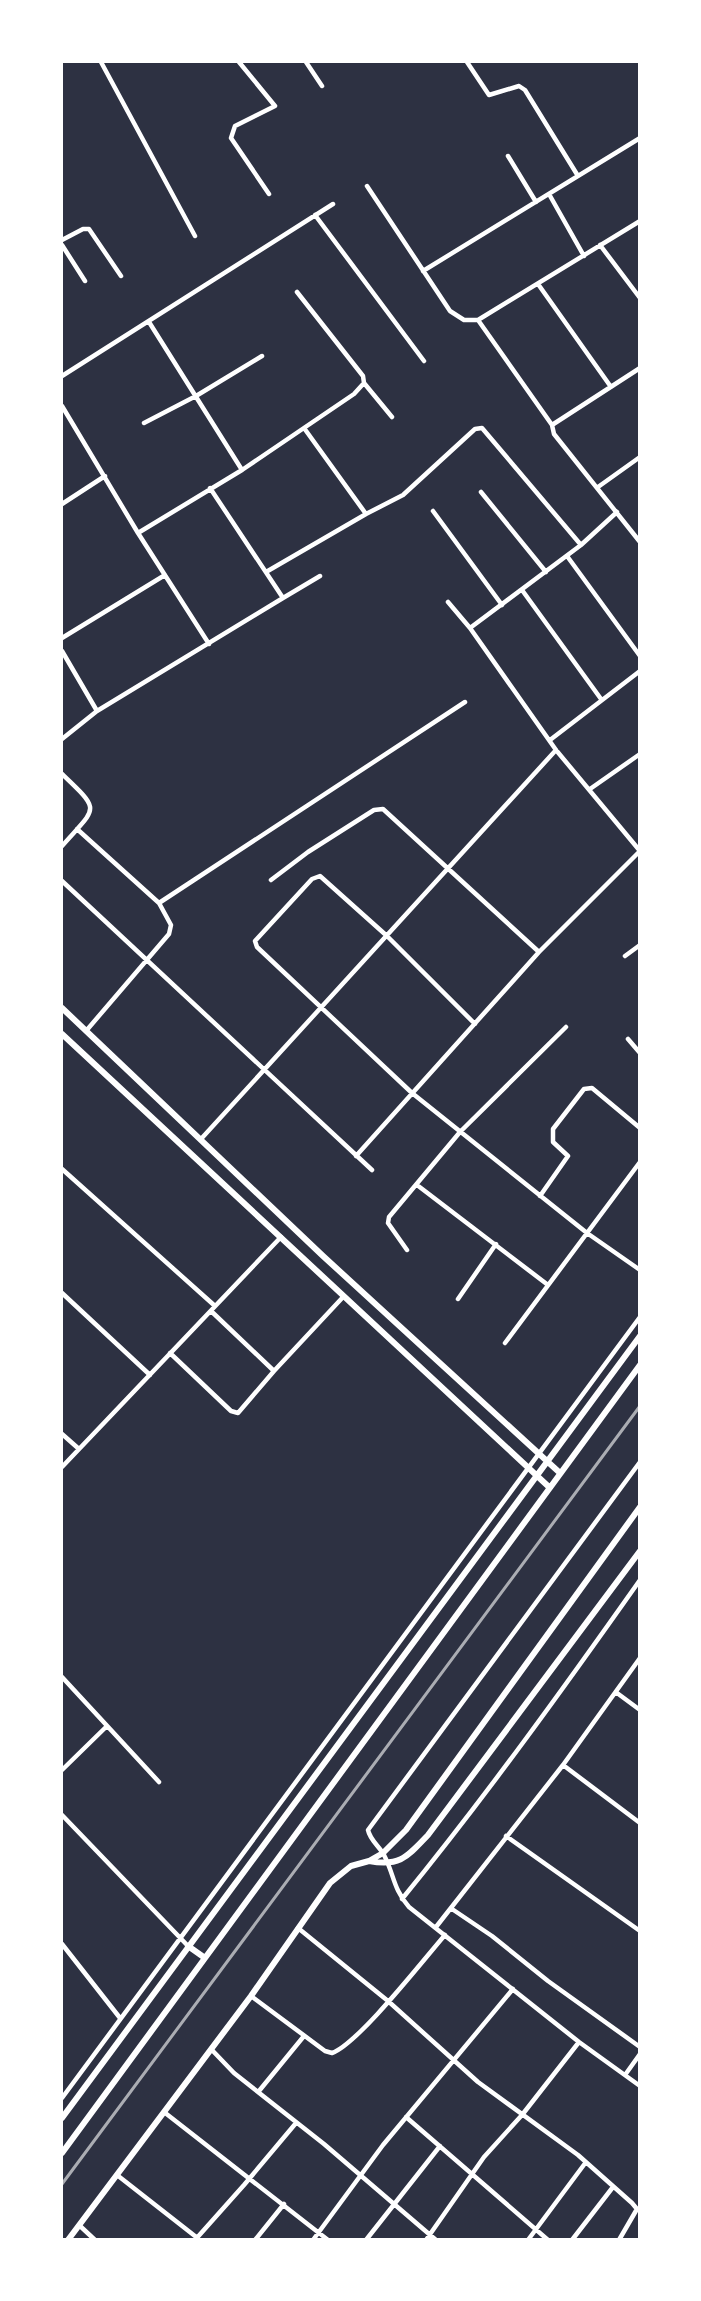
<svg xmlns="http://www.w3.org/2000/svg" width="701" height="2301" font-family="Lato,sans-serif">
<rect width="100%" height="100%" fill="#2d3142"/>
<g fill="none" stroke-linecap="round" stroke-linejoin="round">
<path stroke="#fff" stroke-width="4.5" d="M101,62L195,236
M239,62L275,106L235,126L231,138L269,194
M306,62L322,86
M467,62L489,95L519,86L525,90L578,176
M508,156L536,202
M367,186L450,311L464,320H478L640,221
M549,194L584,256
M315,215L424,361
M62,240L83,229H89L121,276
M62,245L85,281
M600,245L640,298
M423,271L640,138
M538,284L611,387
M478,320L552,425L640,368
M62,376L333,204
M364,383L392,417
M62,406L138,533L242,470L149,322
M144,423L196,396L262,356
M552,425L554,434L640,542
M304,428L366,514
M242,470L354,394L364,383L363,376L297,292
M598,487L640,457
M481,492L546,572
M62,504L105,476
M433,511L502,605
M138,533L209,644
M567,556L640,656
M266,572L366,514L403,495L475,429L482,428L581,545
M522,590L601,699
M283,598L320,576
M448,602L470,628L556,750L640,851
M470,628L581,545L617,512
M62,638L165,575
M62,651L97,711
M62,739L97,711L283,598L210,488
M550,740L640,671
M62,774C102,812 97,806 62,846
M590,789L640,754
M77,829L159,903L465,702
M271,880L308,852L374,810L383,809L539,952L356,1156
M62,881L372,1170
M539,952L640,851
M625,956L640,945
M475,1024L387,936L320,876L312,879L255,941L257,947L412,1093L587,1233L640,1270
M86,1031L169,934L171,925L159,903
M628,1039L640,1053
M201,1139L556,750
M62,1169L215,1306
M417,1185L548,1285
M540,1196L568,1156L553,1142V1129L584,1089L592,1088L640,1128
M407,1250L388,1223L389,1217L460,1132L566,1027
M62,1293L150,1375
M458,1299L496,1244
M211,1311L274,1371L344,1296
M505,1343L640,1162
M170,1353L231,1411L238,1413L274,1371
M62,1434L79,1449
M640,1462L368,1830C370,1840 379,1846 384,1855C394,1874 393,1889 409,1907L579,2042L640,2086
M62,1467L281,1237
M62,1677L159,1782
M617,1693L640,1710
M563,1765L640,1823
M62,1770L107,1726
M62,1815L188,1946
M506,1836L640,1931
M402,1899C486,1796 563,1689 640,1580
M452,1909L492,1936L548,1981L640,2047
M436,1927L563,1765L640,1658
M298,1928L388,2001L478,2082L578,2155L632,2203L637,2209L619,2240
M62,1944L120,2018
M251,1996L325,2051L332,2053C358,2044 424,1959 445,1935
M211,2049L234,2073L324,2144L436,2240
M625,2075L640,2054
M259,2091L304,2036
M62,2098L640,1317
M164,2112L328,2240
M406,2117L548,2240
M117,2175L200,2240
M79,2225L95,2240
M195,2240L244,2185L296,2123
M255,2240L284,2204
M313,2240L383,2145L513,1989
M366,2240L440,2146
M426,2240L484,2157L522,2115L579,2042
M528,2240L586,2162
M572,2240L613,2187"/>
<path stroke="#fff" stroke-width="6" d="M62,1008L323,1256L560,1473
M62,1034L549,1487
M369,1861C400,1867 407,1857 428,1835L640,1551
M188,1946L205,1958
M62,2118L640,1336
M62,2153L640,1365
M68,2240L251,1996L330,1883L351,1866L369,1861L383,1853L406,1830L640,1507"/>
<path stroke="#abadb3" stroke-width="3" d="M62,2184L640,1406"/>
</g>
<rect width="701" height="2301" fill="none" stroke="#ffffff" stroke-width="126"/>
</svg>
